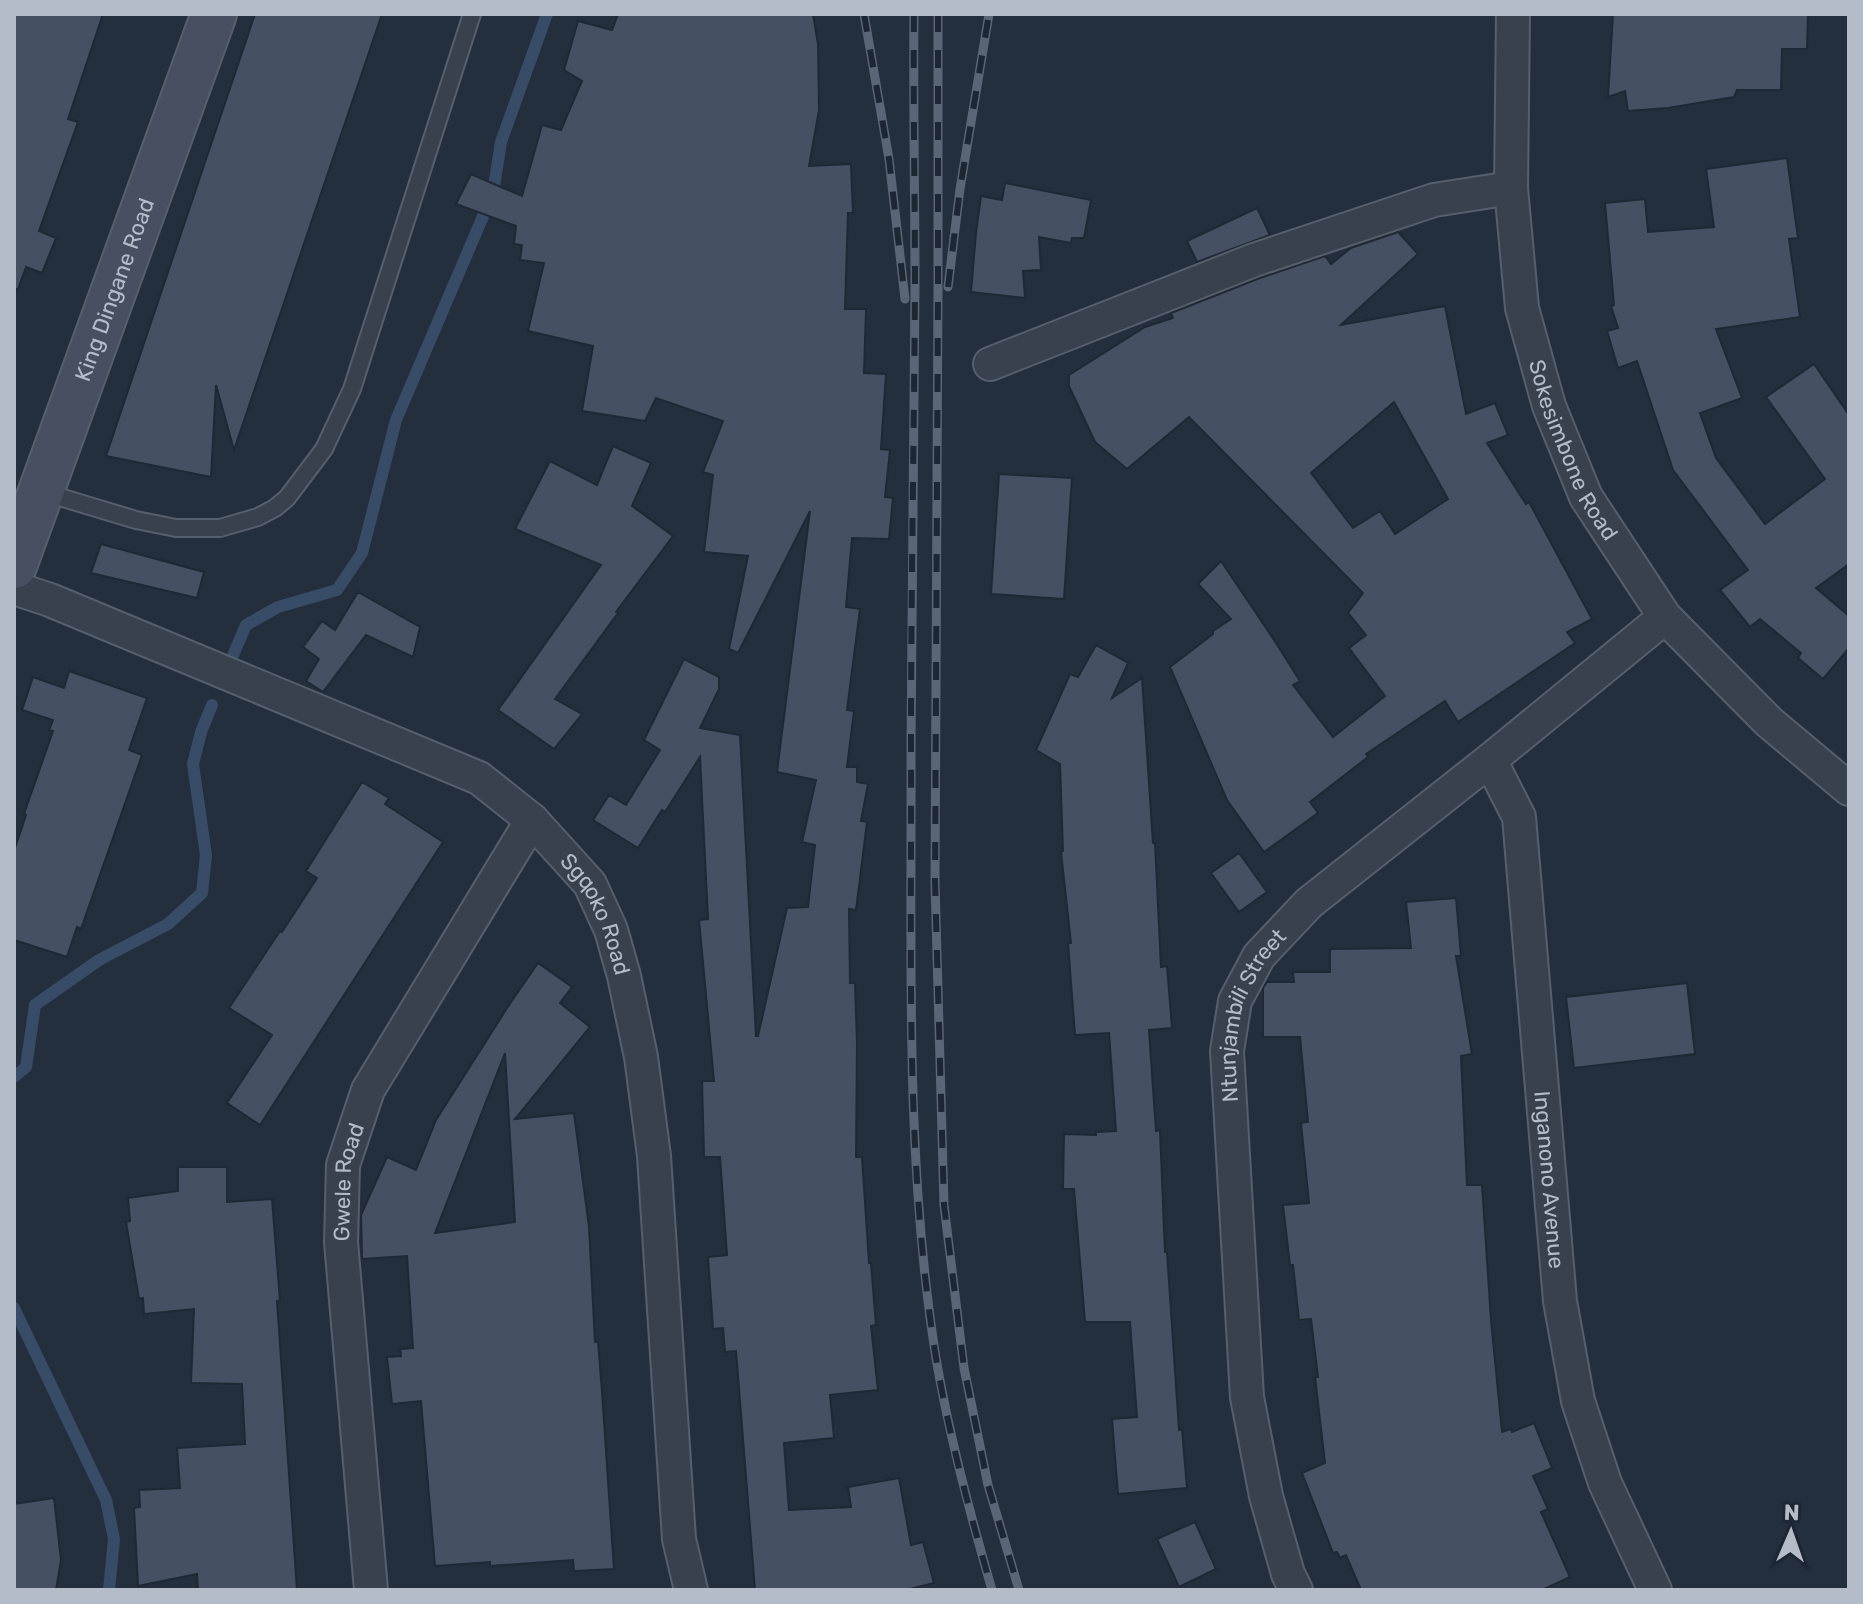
<svg xmlns="http://www.w3.org/2000/svg" width="1863" height="1604" font-family="Rubik,sans-serif">
<rect width="100%" height="100%" fill="#242f3e"/>
<g fill="none" stroke-linecap="round" stroke-linejoin="round">
<path stroke="#394c67" stroke-width="12" d="M231,660L246,625L278,607L337,590L362,553L396,420L493,193L501,142L547,14
M14,1077L26,1067L35,1005L99,960L168,924L202,893L206,855L193,764L201,732L212,705
M14,1308L106,1500L114,1539L109,1590"/>
</g>
<path fill="#455162" stroke="#1f2835" stroke-width="2" fill-rule="evenodd" d="M14,14H103L68,119L78,122L39,231L56,238L42,273L26,267L18,289H14Z
M255,14H382L234,450L216,385L211,477L106,456Z
M618,14H813L818,44L819,110L809,166L851,164L853,213H848L845,309H866L864,373L886,374L881,449L890,450L885,497L893,498L889,539L852,538L846,607L860,609L847,710L854,711L847,767H857V782L868,784L861,821L867,822L856,910L849,909L850,983H855L857,1043L856,1157H862L869,1263H871L876,1325L871,1326L878,1390L830,1395L834,1438L784,1443L789,1510L851,1507L848,1487L899,1478L911,1545L923,1542L934,1583L906,1590H755L736,1351L725,1352L723,1328L713,1329L708,1257L727,1255L720,1157H704L702,1081H714L699,920L708,919L700,757L665,812L662,810L638,848L593,820L609,795L626,805L660,750L644,740L684,659L719,677V689L700,728L740,735L756,1036H758L787,908L808,907L815,845L802,842L816,780L777,772L810,511L738,653L729,649L748,556L704,552L713,475L703,472L723,421L656,398L645,421L582,411L593,346L528,331L544,263L520,260L522,245L514,244L516,226L456,204L471,174L522,196L542,125L561,130L582,81L564,70L578,21L612,30Z
M1613,14H1808L1807,49H1782L1781,90H1737L1734,97L1668,108L1628,111L1625,91L1608,97Z
M1787,158L1798,238L1789,239L1800,317L1716,329L1742,398L1700,413L1716,458L1765,524L1825,479L1766,397L1814,364L1849,415V564L1816,588L1849,616V648L1823,679L1798,658L1801,653L1760,619L1750,627L1720,590L1748,570L1673,470L1637,361L1618,368L1607,331L1618,328L1611,306L1614,305L1605,203L1645,199L1648,232L1714,227L1706,169Z
M1005,183L1091,200L1084,238H1072L1071,243L1039,237L1041,270L1023,271L1025,298L971,292L976,233L981,196L1002,200Z
M1257,208L1270,235L1197,262L1187,241Z
M1398,232L1418,254L1341,325L1445,306L1466,414L1495,403L1508,435L1487,443L1526,504L1529,502L1592,619L1567,632L1575,643L1458,722L1445,701L1366,754L1368,757L1310,802L1318,813L1264,852L1227,800L1170,667L1213,634V631L1231,619L1198,584L1221,561L1276,643L1300,681L1293,685L1333,737L1385,696L1349,648L1366,635L1348,613L1363,593L1189,417L1127,469L1095,442L1069,386V375L1145,327L1173,318L1171,313L1260,278L1325,256L1331,264L1351,248ZM1394,402L1448,499L1395,534L1380,511L1353,528L1311,473Z
M613,446L651,463L632,506L673,536L616,612L618,613L555,699L582,714L554,749L498,710L601,565L515,529L550,461L597,485Z
M999,474L1072,478L1064,599L991,594Z
M101,544L204,572L197,598L91,573Z
M358,592L420,627L413,657L366,635L323,692L306,681L319,659L303,647L322,621L335,630Z
M1096,645L1128,663L1112,698L1142,678L1153,843H1155L1161,967L1167,966L1172,1028L1149,1030L1156,1131L1160,1130L1165,1252H1167L1179,1430L1182,1429L1187,1488L1118,1494L1112,1419L1137,1417L1130,1322H1085L1074,1189H1063L1064,1134L1096,1135V1132L1116,1131L1109,1033L1075,1035L1068,943H1071L1061,852L1063,851L1060,764L1036,750L1070,674L1078,677Z
M69,671L147,698L129,750L142,755L81,929L77,927L67,957L14,940V851L26,815L24,814L53,731L49,730L53,720L22,710L33,677L64,688Z
M362,782L389,798L385,804L443,842L260,1125L227,1103L272,1035L229,1008L280,931L282,932L317,878L306,871Z
M1239,853L1267,892L1239,912L1211,873Z
M1456,898L1461,956H1456L1472,1054L1461,1056L1467,1185H1482L1491,1320L1502,1432L1511,1429L1512,1432L1534,1423L1552,1468L1533,1476L1548,1509L1541,1512L1570,1577L1542,1590H1361L1346,1555L1340,1558L1337,1552L1333,1553L1302,1473L1325,1463L1315,1377H1318L1311,1319L1299,1320L1293,1265H1290L1283,1205L1309,1203L1301,1123L1308,1122L1300,1037H1263V988L1267,982H1294L1293,972H1330V949L1411,948L1406,902Z
M538,963L572,987L560,1003L590,1027L515,1119L574,1113L589,1227L595,1342L598,1341L602,1392L614,1569L574,1571L573,1560L490,1566V1562L435,1566L421,1401L392,1404L387,1357L401,1356L400,1349L413,1348L407,1256L362,1259L361,1215L387,1157L416,1170L436,1120L509,1005ZM505,1053L515,1222L435,1233Z
M1687,983L1695,1054L1574,1068L1566,997Z
M178,1167H227V1202L272,1199L280,1301H277L297,1590H198L197,1574L138,1586L134,1508L140,1507L139,1490L180,1488L177,1448L245,1444L242,1384L191,1383L194,1309L144,1314L143,1298L139,1299L126,1222L130,1221L128,1198L178,1191Z
M54,1498L61,1560L56,1590H14V1504Z
M1195,1522L1216,1569L1179,1587L1157,1539Z"/>
<g fill="none" stroke-linecap="round" stroke-linejoin="round">
<g stroke="#565f6c" stroke-width="20">
<path id="lane" d="M43,492L136,520L176,528H220L258,517L275,508L287,498L324,449L352,389L472,14"/>
</g>
<g stroke="#565f6c" stroke-width="36">
<g id="street">
<path id="s1" d="M1513,14L1511,188L1522,308L1549,406L1586,497L1665,617L1769,722L1849,789"/>
<path d="M990,364L1254,260L1434,200L1511,188"/>
<path id="s2" d="M14,588L50,600L479,778L532,820L590,884L611,930L624,976L641,1057L654,1156L679,1539L691,1590"/>
<path id="s3" d="M1490,760L1519,817L1560,1301L1578,1401L1605,1483L1655,1590"/>
<path id="s4" d="M371,1590L341,1242L343,1165L368,1090L532,820"/>
<path id="s5" d="M1296,1590L1288,1574L1266,1496L1247,1397L1227,1051L1235,1001L1259,956L1309,903L1490,760L1665,617"/>
</g>
</g>
<g stroke="#565f6c" stroke-width="48">
<g id="secondary">
<path id="s6" d="M14,566L214,14"/>
</g>
</g>
<use href="#lane" stroke="#38414e" stroke-width="16"/>
<use href="#street" stroke="#38414e" stroke-width="32"/>
<use href="#secondary" stroke="#465061" stroke-width="44"/>
<g stroke="#5a6575" stroke-width="9">
<path id="rail" d="M864,14L889,159L905,299
M914,14C913,104 915,194 915,285C914,438 911,592 911,746C912,948 904,1158 936,1358C949,1436 970,1514 992,1590
M938,14V288L935,882L944,1205L964,1368L988,1485L1019,1590
M948,287L960,189L989,14"/>
</g>
<use href="#rail" stroke="#1d2633" stroke-width="6" stroke-dasharray="18" stroke-linecap="butt"/>
</g>
<g text-anchor="middle" stroke-width="7" stroke-linejoin="round" paint-order="stroke">
<g font-size="22" fill="#b4bcc9" stroke="#1d2633">
<text dy="8" stroke="none"><textPath href="#s6" startOffset="294">King Dingane Road</textPath></text>
<text dy="8" stroke="none"><textPath href="#s1" startOffset="446">Sokesimbone Road</textPath></text>
<text dy="8" stroke="none"><textPath href="#s2" startOffset="686">Sgqoko Road</textPath></text>
<text dy="8" stroke="none"><textPath href="#s5" startOffset="588">Ntunjambili Street</textPath></text>
<text dy="8" stroke="none"><textPath href="#s3" startOffset="428">Inganono Avenue</textPath></text>
<text dy="8" stroke="none"><textPath href="#s4" startOffset="410">Gwele Road</textPath></text>
</g>
</g>
<rect width="1863" height="1604" fill="none" stroke="#b4bcc9" stroke-width="32"/>
<g transform="translate(1791 1532) rotate(2)" stroke="#1d2633" stroke-width="6" paint-order="stroke">
<path d="M0-6L14 30L0 20L-14 30Z" fill="#b4bcc9"/>
<text y="-12" font-size="22" font-weight="bold" text-anchor="middle" fill="#b4bcc9">N</text>
</g>
</svg>
